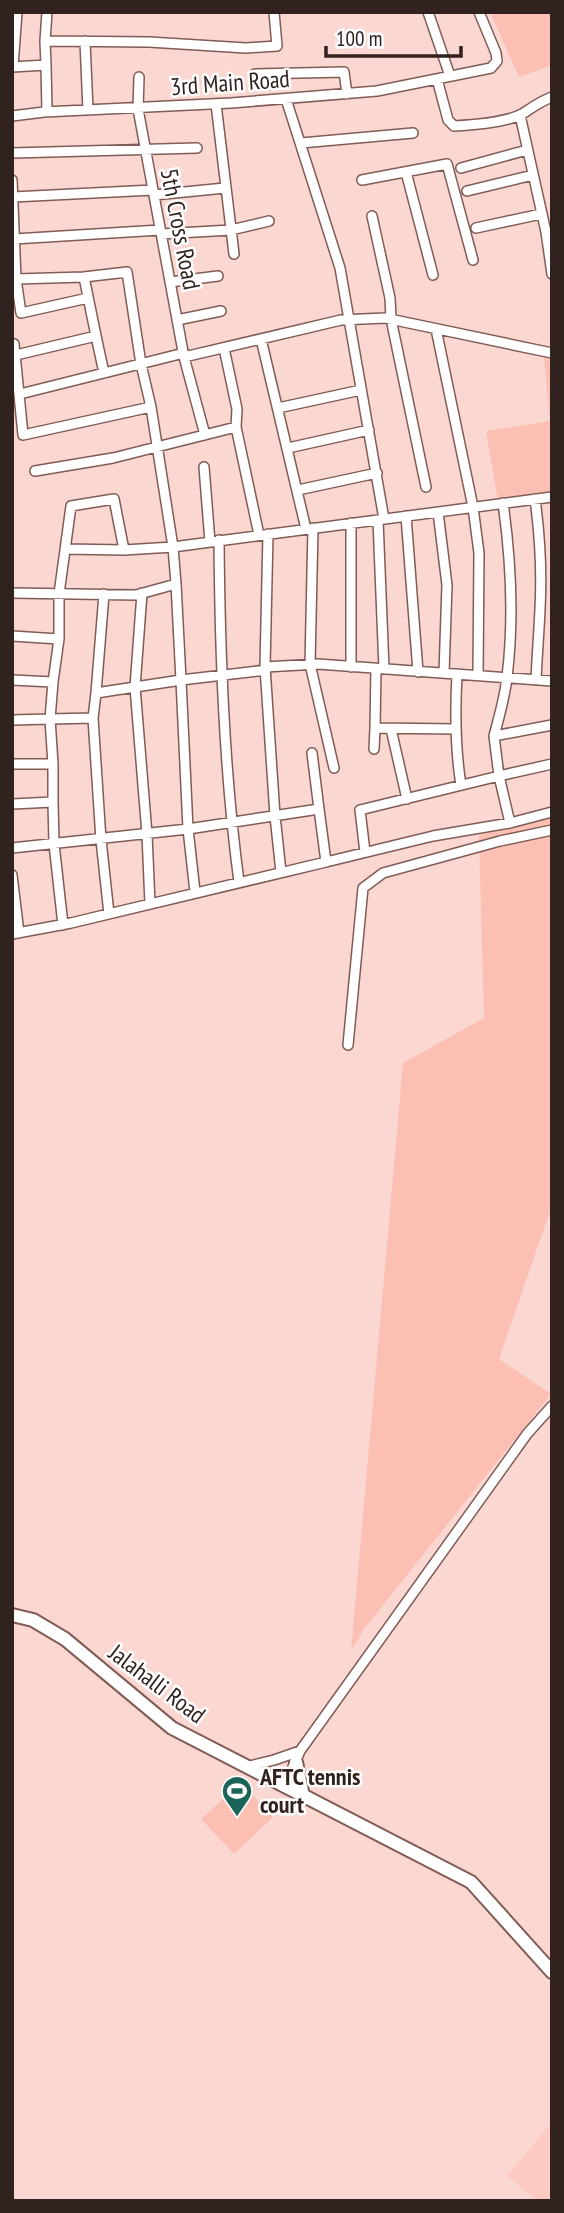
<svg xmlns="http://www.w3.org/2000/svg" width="564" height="2213" font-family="'PT Sans Narrow',sans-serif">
<rect width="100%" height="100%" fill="#fad7d1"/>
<path fill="#fdcac1" d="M552,2122V2201H538L507,2176Z"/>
<path fill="#fbbfb4" d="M490,12H552V65L519,77Z
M544,357L552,359V491L498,500L486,431L550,421Z
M552,818V1212L549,1214L499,1359L551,1394L364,1629L351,1651L403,1063L484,1018L479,835Z
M241,1783L273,1817L234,1854L201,1819Z"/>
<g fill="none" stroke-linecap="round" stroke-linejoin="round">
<g stroke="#815c55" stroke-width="12">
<path id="minor" d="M428,12L450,76
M45,41L47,12
M85,41L88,110
M46,65L47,112
M12,67L46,65L45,41L149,42L246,48L277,46L274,12
M13,67L17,12
M255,74L344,72L347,94
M139,77L138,109L184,357L205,435
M437,79L448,120L454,126C473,125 505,123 522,114C533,107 539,102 552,97
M286,99L340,268L384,519
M216,104L234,254
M520,115L546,232L552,274
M12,116L44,112L231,103L377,91L491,68L497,61L496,53L479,12
M301,143L413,133
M12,153L197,148
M461,168L527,150
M406,172L433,275
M12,180L16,279L21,313L88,298
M362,180L447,164L473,260
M467,191L533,175
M154,195L225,188
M13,197L153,190
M372,216L390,298L391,319L426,487
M476,228L541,214
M161,234L231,230L269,221
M14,239L160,230
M84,277L96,336
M170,282L218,276
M177,320L221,311
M436,329L473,507L479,553L478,675
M261,339L306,529
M14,344L23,435L151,407L141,364L127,272L84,277L16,279
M224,348L237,409L236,427
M16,355L96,336L104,373
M184,357L341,320L385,318L552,353
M20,394L184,353
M278,408L361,390
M288,448L369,430
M204,467L210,542
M35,471L113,458L236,427L259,535
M298,490L377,473
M535,499C540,536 542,572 540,609C539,633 537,656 536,680
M438,512L447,585L444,673
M406,516L418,672
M378,520L384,669
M351,523V667
M313,528L310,664L334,768
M219,540C220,655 224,769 239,882
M65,549L124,550
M176,584L181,680L266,670
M12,593L136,595L176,584L173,547L552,497
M142,593L135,687L147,834L150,904
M12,636L59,639V594L71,506L114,499L124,550L173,547L151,407
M265,667L268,534
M376,669L375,728L456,729
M457,674C455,711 455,748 461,785
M12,680L53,682L59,639
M96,693L104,594
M93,718L101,840L109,914
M12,720L50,719L53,682
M552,725L494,736L499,776L552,764
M391,729L407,799
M494,736C499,717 505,697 507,677C514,620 511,560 503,503
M374,749L375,728
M312,753L319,809
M12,764H53L50,719L93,718L96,693L181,680L188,829L195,892
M53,802L54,844L63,925
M12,804L53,802V764
M12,848L188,829L319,809L326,862L433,836L510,823L552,812
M365,852L360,810L499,776L510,823
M281,872L275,816L265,667L318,664L552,681
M12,875L19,933
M12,934L71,923L326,862
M348,1045L363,888L383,873L500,841L552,830
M246,1767L274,1760L300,1751
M284,1787L300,1751L527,1434L552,1406"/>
</g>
<g stroke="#815c55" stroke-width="16">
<path id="major" d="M12,1615L33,1620L65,1639L172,1728L471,1882L552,1972
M296,1762L303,1796"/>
</g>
<use href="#minor" stroke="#fff" stroke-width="9"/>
<use href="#major" stroke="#fff" stroke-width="12"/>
</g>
<defs>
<g id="stadium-pin" transform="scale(1.575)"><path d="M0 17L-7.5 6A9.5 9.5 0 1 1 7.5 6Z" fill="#1b6458" stroke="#fff"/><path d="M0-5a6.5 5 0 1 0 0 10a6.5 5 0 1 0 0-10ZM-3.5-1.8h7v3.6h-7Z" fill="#fff"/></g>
</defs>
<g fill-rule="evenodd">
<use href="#stadium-pin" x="237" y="1791"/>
</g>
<g text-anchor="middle" stroke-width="5" stroke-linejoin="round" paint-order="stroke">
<g font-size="24" fill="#32221f" stroke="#fff">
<text transform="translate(230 83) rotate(-4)" y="8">3rd Main Road</text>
<text transform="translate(180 229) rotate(79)" y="8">5th Cross Road</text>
<text transform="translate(157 1684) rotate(37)" y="8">Jalahalli Road</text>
</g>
<g font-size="24" font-weight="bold" fill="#32221f" stroke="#fff" text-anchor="start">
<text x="260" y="1785">AFTC tennis<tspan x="260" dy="28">court</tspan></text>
</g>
</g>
<rect width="564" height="2213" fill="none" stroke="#32221f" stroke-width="28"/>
<path d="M326 46v10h135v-10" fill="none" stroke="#32221f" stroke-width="3.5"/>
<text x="336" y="46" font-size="21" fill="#32221f" stroke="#ffffff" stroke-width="5" paint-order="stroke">100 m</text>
</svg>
